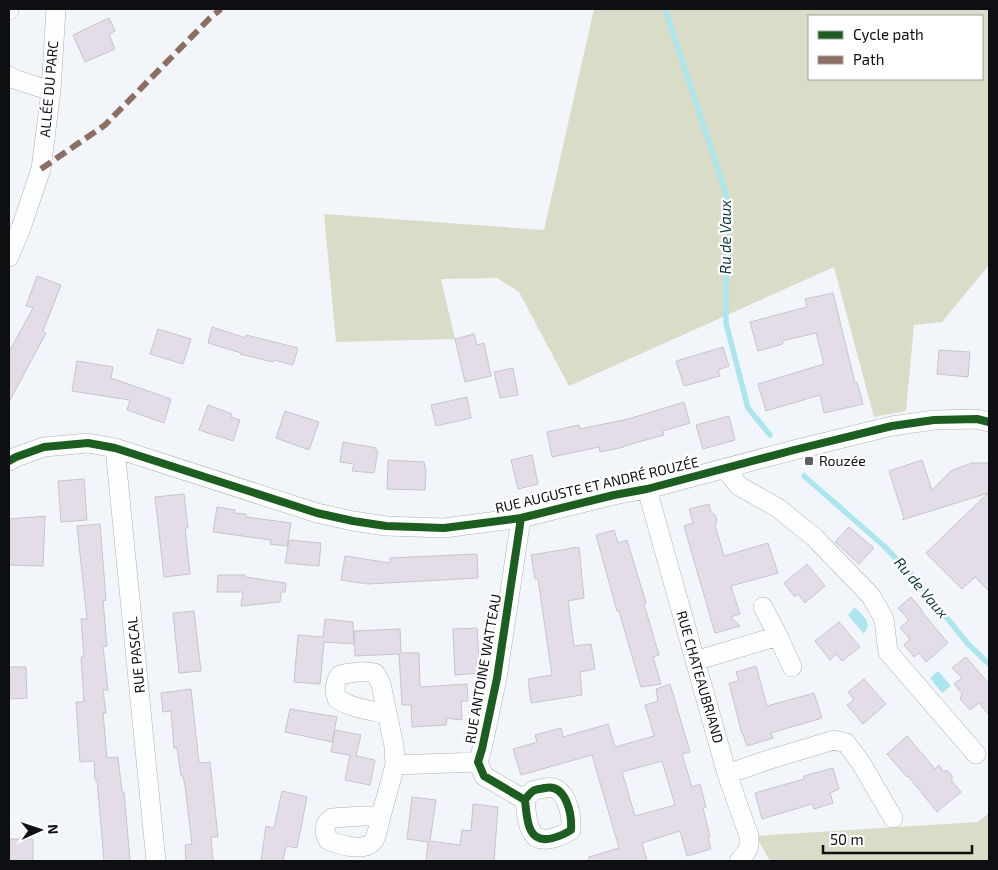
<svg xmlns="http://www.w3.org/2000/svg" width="998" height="870" font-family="'Exo 2',sans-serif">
<rect width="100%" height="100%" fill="#f2f5fa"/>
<path fill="#d9dcc7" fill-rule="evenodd" d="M594,9H989V265L942,322L914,325L906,411L874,417L834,267L569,386L519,292L497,278L441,279L455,339L336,342L324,214L544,230ZM809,16H982V79H809Z
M989,813V861H770L756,836L978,822Z"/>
<path fill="#abe6ef" d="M855,607L866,619L868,626L864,634L848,615Z
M938,671L951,686L942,693L930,678Z"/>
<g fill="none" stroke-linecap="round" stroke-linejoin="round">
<path stroke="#abe6ef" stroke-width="5.5" d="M665,9L726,193V323L748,408L770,435
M804,476L883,545L911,574L969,645L989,664"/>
</g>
<path fill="#e4dde9" stroke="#c5c6c9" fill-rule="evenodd" d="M109,18L115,31L109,34L115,49L85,62L73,35Z
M37,276L61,285L43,331L46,333L9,402V352L33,308L26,306Z
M833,293L855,383L857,382L863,404L824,413L820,395L766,411L758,384L824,364L816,333L782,341L783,344L758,351L750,322L807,307L805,299Z
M212,327L246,338V335L298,348L293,365L274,360L273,362L240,354L241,353L208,343Z
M158,329L191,339L183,364L150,354Z
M474,334L477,345L484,343L491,376L465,382L455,339Z
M723,347L729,366L718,370L720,376L684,386L676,361Z
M939,350L970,352L968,377L937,374Z
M77,361L113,367L111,378L171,399L164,423L127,410L130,400L72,391Z
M513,368L518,395L500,398L494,372Z
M467,397L471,418L436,426L431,405Z
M684,402L690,423L663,431L664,435L624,446V447L600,452L599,447L552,457L547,432L579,425L580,429L628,419Z
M208,405L232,414L231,417L240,420L233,441L199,430Z
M285,411L319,422L309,450L276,438Z
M729,416L735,440L703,449L696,425Z
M343,442L376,448V450L378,451L374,473L352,471L354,464L340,462Z
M532,455L538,484L518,489L511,460Z
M388,460L424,462L426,471L425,490L387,489Z
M922,460L932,490L951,471L955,469L972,463H989V591L975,577L962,589L926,553L988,493L902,520L904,518L889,471Z
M84,479L87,520L61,522L58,481Z
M184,494L188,528H185L190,574L164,577L155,497Z
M709,504L711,512L715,515L717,520L715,525L724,556L768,543L778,573L731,586L740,614L731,617L740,626L715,633L684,526L693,523L689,509Z
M217,507L235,510L234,513L246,514V517L291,523L287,546L270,544L271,540L213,532Z
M45,516L43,566L9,565V519Z
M100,524L106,600L103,601L107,646L103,647L108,690H103L106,713H103L107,758L118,757L122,792H124L130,861H104L97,780H95L94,761L80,762L76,702H84L81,657H84L81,619H87L77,526Z
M849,527L874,548L859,564L835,542Z
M614,530L618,543L627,540L646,603L644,604L659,655L653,657L661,684L641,687L619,611H617L596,535Z
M289,540L321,543L319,566L285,563Z
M579,547L584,598L568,601L574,646L591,644L595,669L580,672L582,695L531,703L528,679L552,675L538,579H535L531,555Z
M477,554L478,578L368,584L341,580L345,556L390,563V558Z
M807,564L825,586L805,603L798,594L795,597L784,583Z
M218,575H245V577L286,583L285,592H281L280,602L241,606L243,592H217Z
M911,597L922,610V612L948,643L926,662L919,653L914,657L904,645L910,639L900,628L909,620L898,608Z
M194,611L201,671L179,673L173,613Z
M325,619L353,622L354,644L324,642L320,684L294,682L298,635L323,637Z
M839,622L860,647L842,661L836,654L830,660L815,641Z
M477,628L480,673L455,675L453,629Z
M400,629L401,653H419L420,687L467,684L468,701H461L462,720L447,718L446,725L412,727L411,705H402L399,654L355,656L354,631Z
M966,657L989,684V715L979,703L970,710L960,699L962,694L954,684L962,678L952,668Z
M756,666L767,706L814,693L822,718L771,733L773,738L747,746L743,734H742L729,683L739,681L736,672Z
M9,667H26L27,698L9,699Z
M864,679L886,704L863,724L847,705L854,700L848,692Z
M670,684L690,752L682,754L692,787L700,784L706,807L703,808L710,837H708L711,849L687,856L680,831L642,843L647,861H589V857L619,848L592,755L521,775L513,749L537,742L535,735L561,728L563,737L608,724L615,747L654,736L645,705L658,701L656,689ZM662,761L675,805L635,816L622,772Z
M191,689L199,763L210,762L218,837H211L213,861H186L185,845L192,844L185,786L183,776H181L177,748H174L171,711L163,712L161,693Z
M290,709L337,717L332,742L285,732Z
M335,730L361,735L356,756L375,760L370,785L345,780L350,755L331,752Z
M907,736L935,769L939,765L943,771H948L952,776V781L961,792L937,812L908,776L907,777L887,754Z
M833,768L839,789L830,793L833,803L814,809L812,804L762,819L755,793L804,779V776Z
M282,791L307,797L297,848L286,846L283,861H261L266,826L274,828Z
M412,797L436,800L430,841L460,845L462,830L471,831L473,804L498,807L494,861H426L428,842L407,839Z
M9,839H33V861H9Z"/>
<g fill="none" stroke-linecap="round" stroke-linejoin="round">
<g stroke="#aeb0b4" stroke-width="20">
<path id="minor" d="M9,10V9
M9,76L14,79L51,91
M9,257L21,228L41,169L51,91L56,9
M115,448L156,861
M9,461L16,457L44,447L88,443L115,448L317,513L353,521L386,526L444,528L521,518L614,495L647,489L794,450L892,426L934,420L977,419L989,422
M725,469L739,486L778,508L814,537L871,596L884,619L888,652L976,754
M647,489L727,774L749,836C750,849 747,852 739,861
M521,518L497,678L482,749L478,762L484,776L525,800C527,819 527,845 553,838C560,836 565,834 571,830C572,814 566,783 545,788C541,789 536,789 533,791C530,793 527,797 525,800
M778,636L792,667
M695,661L778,636L763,607
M387,714C369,710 352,708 337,699C334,690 334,683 340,675C352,672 363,670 375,673L381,684L394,746L395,765L478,762
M727,774L771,759L834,740L846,743L861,763L893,818
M381,816C379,823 378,833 374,840C366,853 339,845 328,840L325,833L326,824L332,818L363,816H381L395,765"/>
</g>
<use href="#minor" stroke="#fdfefe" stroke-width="19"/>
<path stroke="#8d6e63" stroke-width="6" stroke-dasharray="12 6" stroke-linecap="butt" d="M41,169L105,125L210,18L221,9"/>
<g stroke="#fff" stroke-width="11">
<path id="cycleway" d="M9,461L16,457L44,447L88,443L115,448L317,513L353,521L386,526L444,528L521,518L614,495L647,489L794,450L892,426L934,420L977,419L989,422
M521,518L497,678L482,749L478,762L484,776L525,800C527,819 527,845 553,838C560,836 565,834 571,830C572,814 566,783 545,788C541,789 536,789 533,791C530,793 527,797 525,800"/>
</g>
<use href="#cycleway" stroke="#1b5e20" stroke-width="8"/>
</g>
<rect fill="#5d6063" stroke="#fff" stroke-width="2" x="804" y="456" width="10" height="10" rx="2.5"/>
<g text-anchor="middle" stroke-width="4.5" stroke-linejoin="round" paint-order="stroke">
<g font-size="14" fill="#0d0f12" stroke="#fff">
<text transform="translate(49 89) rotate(-85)" y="5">ALLÉE DU PARC</text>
<text transform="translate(597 485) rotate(-13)" y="5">RUE AUGUSTE ET ANDRÉ ROUZÉE</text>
<text transform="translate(136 655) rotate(-96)" y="5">RUE PASCAL</text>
<text transform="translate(483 669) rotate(-80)" y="5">RUE ANTOINE WATTEAU</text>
<text transform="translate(700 677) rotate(74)" y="5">RUE CHATEAUBRIAND</text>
</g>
<g font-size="14" fill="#0d0f12" stroke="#fff" text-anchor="start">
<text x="819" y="466">Rouzée</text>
</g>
<g font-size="15" font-style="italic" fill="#11393e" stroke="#fff">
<text transform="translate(726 237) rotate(-90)" y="5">Ru de Vaux</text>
<text transform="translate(921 588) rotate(50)" y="5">Ru de Vaux</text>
</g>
</g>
<rect width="998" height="870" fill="none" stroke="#0d0f12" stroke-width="20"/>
<rect x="808" y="15" width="175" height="65" fill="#ffffff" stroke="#9e9fa0"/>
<rect x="818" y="31" width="25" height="8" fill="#1b5e20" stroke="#9e9fa0"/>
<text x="853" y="40" font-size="15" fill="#0d0f12">Cycle path</text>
<rect x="818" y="56" width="25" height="8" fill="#8d6e63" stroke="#9e9fa0"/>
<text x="853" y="65" font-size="15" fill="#0d0f12">Path</text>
<g transform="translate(40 830) rotate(87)" stroke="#ffffff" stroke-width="4" paint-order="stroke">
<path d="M0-4L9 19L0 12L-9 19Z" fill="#0d0f12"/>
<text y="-8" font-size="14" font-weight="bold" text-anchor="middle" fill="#0d0f12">N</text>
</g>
<path d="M823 845v8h149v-8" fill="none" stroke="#0d0f12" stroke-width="2.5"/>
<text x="830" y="845" font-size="15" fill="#0d0f12" stroke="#ffffff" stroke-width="4" paint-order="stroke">50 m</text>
</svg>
